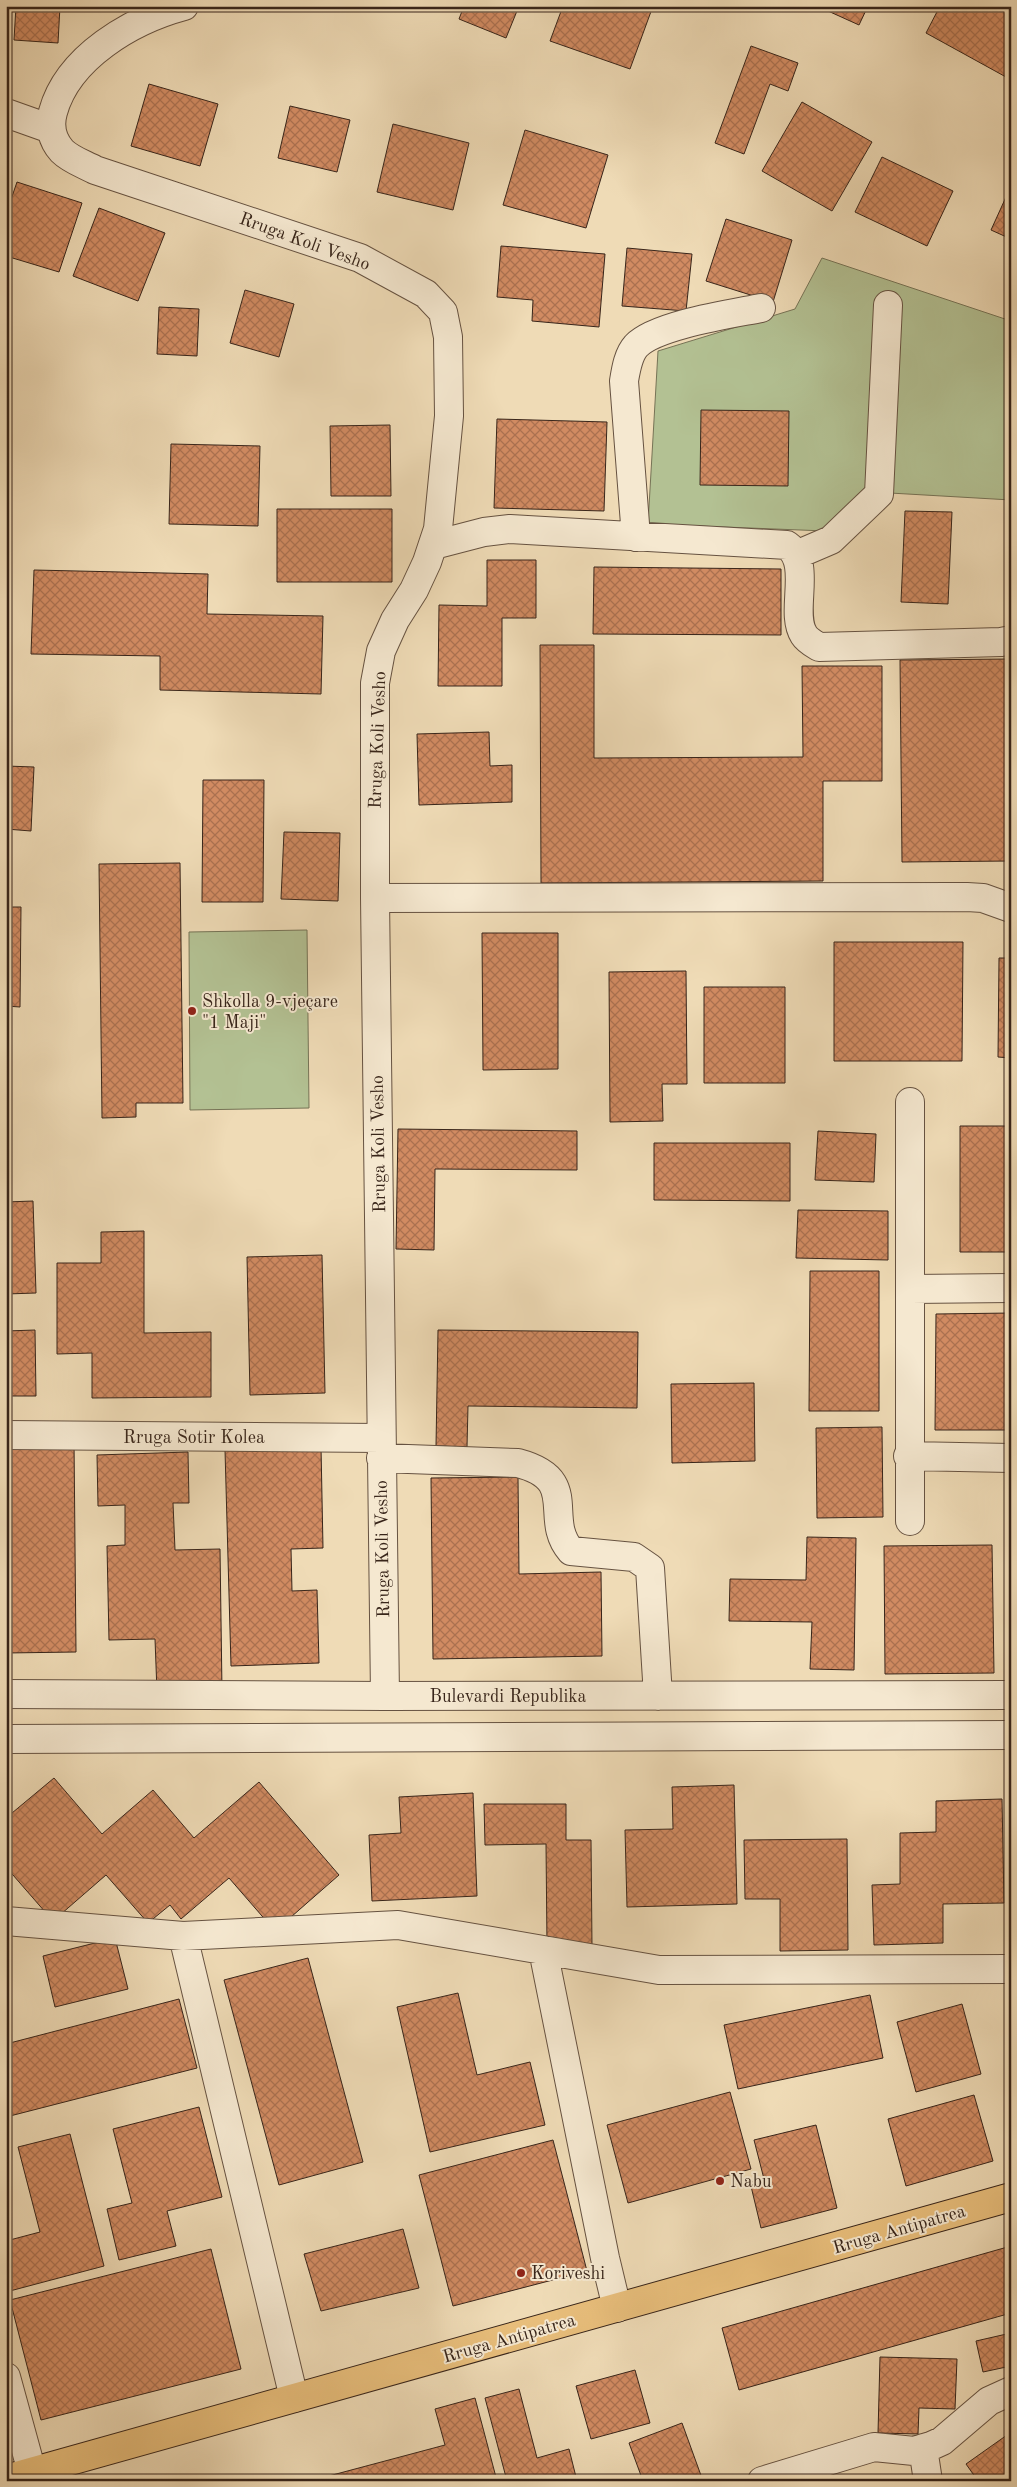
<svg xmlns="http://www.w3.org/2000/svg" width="1017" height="2487" font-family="'Old Standard TT',serif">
<defs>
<pattern id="building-cross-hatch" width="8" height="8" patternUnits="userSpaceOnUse" patternTransform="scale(1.25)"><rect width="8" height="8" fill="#d18b62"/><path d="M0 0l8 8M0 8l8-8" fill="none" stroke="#ab7150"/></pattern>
</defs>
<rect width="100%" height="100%" fill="#efdbb6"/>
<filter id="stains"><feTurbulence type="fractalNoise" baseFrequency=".004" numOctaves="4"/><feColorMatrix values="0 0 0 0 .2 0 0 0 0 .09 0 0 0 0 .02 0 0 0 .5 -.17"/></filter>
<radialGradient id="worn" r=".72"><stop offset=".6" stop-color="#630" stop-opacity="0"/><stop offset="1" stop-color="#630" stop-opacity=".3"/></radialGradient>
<path fill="#b3c193" stroke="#767356" d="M822,258L1011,321V500L890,493L851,532L648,524L658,351L795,309Z
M307,930L309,1108L190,1110L189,932Z"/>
<path fill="url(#building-cross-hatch)" stroke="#38251a" d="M16,6H60L58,43L14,40Z
M464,6H519L506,38L459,19Z
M563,6H653L630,69L550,41Z
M817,6H868L859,25Z
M940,6H1011V67L1006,77L926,33Z
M751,46L798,63L788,91L770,84L744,154L715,143Z
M149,84L218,104L200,166L131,146Z
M802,102L872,142L832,211L762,171Z
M290,106L350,120L337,172L278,158Z
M393,124L469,143L453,210L377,192Z
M525,130L608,155L586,228L503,205Z
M882,157L953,191L927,246L855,212Z
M17,182L82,203L59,272L6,256V214Z
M1011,186V239L991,230Z
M99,208L165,233L138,301L73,276Z
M726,219L792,240L773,302L706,281Z
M501,246L605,254L599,327L532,321L533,300L497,297Z
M627,248L692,254L686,311L622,306Z
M245,290L294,304L279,357L230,343Z
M159,307L199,309L197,356L157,354Z
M701,410L789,411L788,486L700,485Z
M497,419L607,422L604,511L494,508Z
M390,425L391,496H331L330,426Z
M171,444L260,446L258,526L169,524Z
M277,509H392V582H277Z
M905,511L952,512L948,604L901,602Z
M487,560H536V618H502V686H438L439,605L487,606Z
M594,567L781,569V635L593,634Z
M34,570L208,574L207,614L323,616L321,694L160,690V656L31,654Z
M540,645H594V758L803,757L802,666H882V781H823V881L541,883Z
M1011,659V861L902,862L900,660Z
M489,732L490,766L512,765V802L419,805L417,734Z
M6,766L34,767L31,831L6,829Z
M203,780H264L263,902H202Z
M284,832L340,833L338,901L281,899Z
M180,863L183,1103H136V1117L102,1118L99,864Z
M6,907H21L20,1007L6,1006Z
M482,933H558V1069L483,1070Z
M834,942H963L962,1061H834Z
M999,958H1011V1058L998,1057Z
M686,971L687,1084H662L663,1121L610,1122L609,972Z
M704,987H785V1083H704Z
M960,1126H1011V1252H960Z
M398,1129L577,1131V1170L435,1169L434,1250L396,1249Z
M818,1131L876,1134L874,1182L815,1180Z
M654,1143H790V1201L654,1200Z
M33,1201L36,1293L6,1294V1202Z
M798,1210L888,1211V1260L796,1258Z
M144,1231V1333L211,1332V1397L92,1398V1353L57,1354V1263H101V1232Z
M322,1255L325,1393L250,1395L247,1257Z
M810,1271H879V1411H809Z
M1011,1313V1430H935L936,1314Z
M35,1330L36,1396H6V1331Z
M438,1330L638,1332L637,1408L468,1406L467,1447L436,1446Z
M754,1383L755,1461L672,1463L671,1384Z
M882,1427L883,1517L817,1518L816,1428Z
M74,1441L76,1652L6,1653V1442Z
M321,1447L323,1548L291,1549L292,1591L317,1590L319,1663L231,1666L225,1450Z
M188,1452L189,1503H173L175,1550L220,1549L222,1691L157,1692L155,1639L109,1640L107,1546L125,1545V1505L98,1506L97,1455Z
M518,1477L519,1574L601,1572L602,1656L433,1659L431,1478Z
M807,1537L856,1538L854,1670L810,1669L812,1622L729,1621L730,1579L806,1580Z
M992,1545L994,1673L885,1674L884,1546Z
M54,1778L102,1834L153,1790L194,1838L259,1782L339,1875L275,1931L229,1878L181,1919L170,1905L148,1923L106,1875L53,1921L6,1867V1818Z
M734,1785L737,1904L627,1907L625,1830L673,1829L672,1787Z
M473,1793L477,1896L372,1901L369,1835L401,1833L399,1797Z
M1002,1799L1004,1903L943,1904V1943L874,1945L872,1885L900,1884V1833L936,1832V1801Z
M484,1804H566V1840H591L592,1946H547L546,1844L485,1845Z
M847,1839L848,1950L780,1951V1899H745L744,1840Z
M115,1938L128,1989L55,2007L43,1956Z
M308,1958L363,2162L279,2185L224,1980Z
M458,1993L477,2075L530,2062L545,2125L430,2152L397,2007Z
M870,1995L883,2058L738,2089L724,2025Z
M179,1999L197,2068L6,2117V2044Z
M962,2004L981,2074L916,2092L897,2022Z
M730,2092L751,2169L628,2203L607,2125Z
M974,2095L993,2161L906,2186L888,2119Z
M199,2107L222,2197L167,2211L176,2246L119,2260L107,2209L132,2203L113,2129Z
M816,2125L837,2208L761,2228L750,2182L764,2179L754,2140Z
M70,2134L104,2266L6,2292V2241L40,2232L18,2147Z
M553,2140L587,2271L453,2306L419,2175Z
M403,2229L419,2288L321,2311L304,2254Z
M1011,2246V2313L739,2390L722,2328Z
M211,2249L241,2369L41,2420L10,2300Z
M1011,2333V2366L983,2372L976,2341Z
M880,2357L957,2359L955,2409L919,2408L918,2434L878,2433Z
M635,2370L650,2423L591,2439L576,2386Z
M519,2389L537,2458L569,2449L577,2481H507L485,2398Z
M475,2398L497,2481H310L445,2445L435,2409Z
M682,2423L703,2481H643L629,2443Z
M1007,2435L1011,2440V2481H978L966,2464Z"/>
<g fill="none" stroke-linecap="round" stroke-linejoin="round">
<g stroke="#665241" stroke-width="30">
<path id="minor" d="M184,6C132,20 68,57 53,112C49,126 52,140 62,151C71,160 84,164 95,170L360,258L426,294L443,312L448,337L449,416L438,529L427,562L414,590L395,620L381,651L375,683V898L385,1696
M6,113L51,129
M636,537L624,381C626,369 628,355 636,346C656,325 731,314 761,308
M434,545L484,532L510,529L787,545C813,564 789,612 804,635C807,640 814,644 819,647L1001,642L1011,640
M796,555L831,540L879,494L888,305
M375,898L967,897L983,898L1011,908
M911,1289L1011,1288
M6,1435L381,1438
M908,1456L1011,1458
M381,1458L518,1463C582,1480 542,1518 571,1551L634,1557L650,1568L658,1696
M910,1521V1102
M6,1694L385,1696L1011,1695
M6,1739L1011,1735
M6,1921L183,1936L398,1925L659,1970L1011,1969
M183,1936L294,2398
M543,1950L605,2258L617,2308
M6,2377L32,2472
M923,2448L928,2481
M762,2481L874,2447L914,2451L931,2446L942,2441L989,2401L1011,2391"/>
</g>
<g stroke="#38251a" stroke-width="30">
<path id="major" d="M6,2479L1011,2197"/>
</g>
<use href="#minor" stroke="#f5e8d0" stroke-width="28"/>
<use href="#major" stroke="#e8be7b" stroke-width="28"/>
</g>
<g fill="#8f2418" stroke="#f5e8d0" stroke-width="2">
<circle cx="192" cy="1011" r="5"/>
<circle cx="720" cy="2181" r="5"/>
<circle cx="521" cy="2273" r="5"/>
</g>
<g text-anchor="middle" stroke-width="4" stroke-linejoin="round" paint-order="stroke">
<g font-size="18" fill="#38251a" stroke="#f5e8d0">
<text transform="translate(305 241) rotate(20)" y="6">Rruga Koli Vesho</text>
<text transform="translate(377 740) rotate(-88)" y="6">Rruga Koli Vesho</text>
<text transform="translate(378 1144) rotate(-91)" y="6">Rruga Koli Vesho</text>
<text x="194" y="1443">Rruga Sotir Kolea</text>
<text transform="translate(382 1549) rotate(-91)" y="6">Rruga Koli Vesho</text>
<text x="508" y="1702">Bulevardi Republika</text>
<text transform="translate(899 2229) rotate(-16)" y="6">Rruga Antipatrea</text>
<text transform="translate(509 2338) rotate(-16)" y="6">Rruga Antipatrea</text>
</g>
<g font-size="18" fill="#38251a" stroke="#f5e8d0" text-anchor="start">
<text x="202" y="1007">Shkolla 9-vjeçare<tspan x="202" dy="21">"1 Maji"</tspan></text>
<text x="730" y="2187">Nabu</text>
<text x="531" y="2279">Koriveshi</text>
</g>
</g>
<rect width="1017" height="2487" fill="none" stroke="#efdbb6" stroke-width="25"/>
<rect x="8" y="8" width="1002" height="2472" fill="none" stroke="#38251a" stroke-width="2.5"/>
<rect x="12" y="12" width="992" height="2462" fill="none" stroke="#38251a"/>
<rect width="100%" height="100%" filter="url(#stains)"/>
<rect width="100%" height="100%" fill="url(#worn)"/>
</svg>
